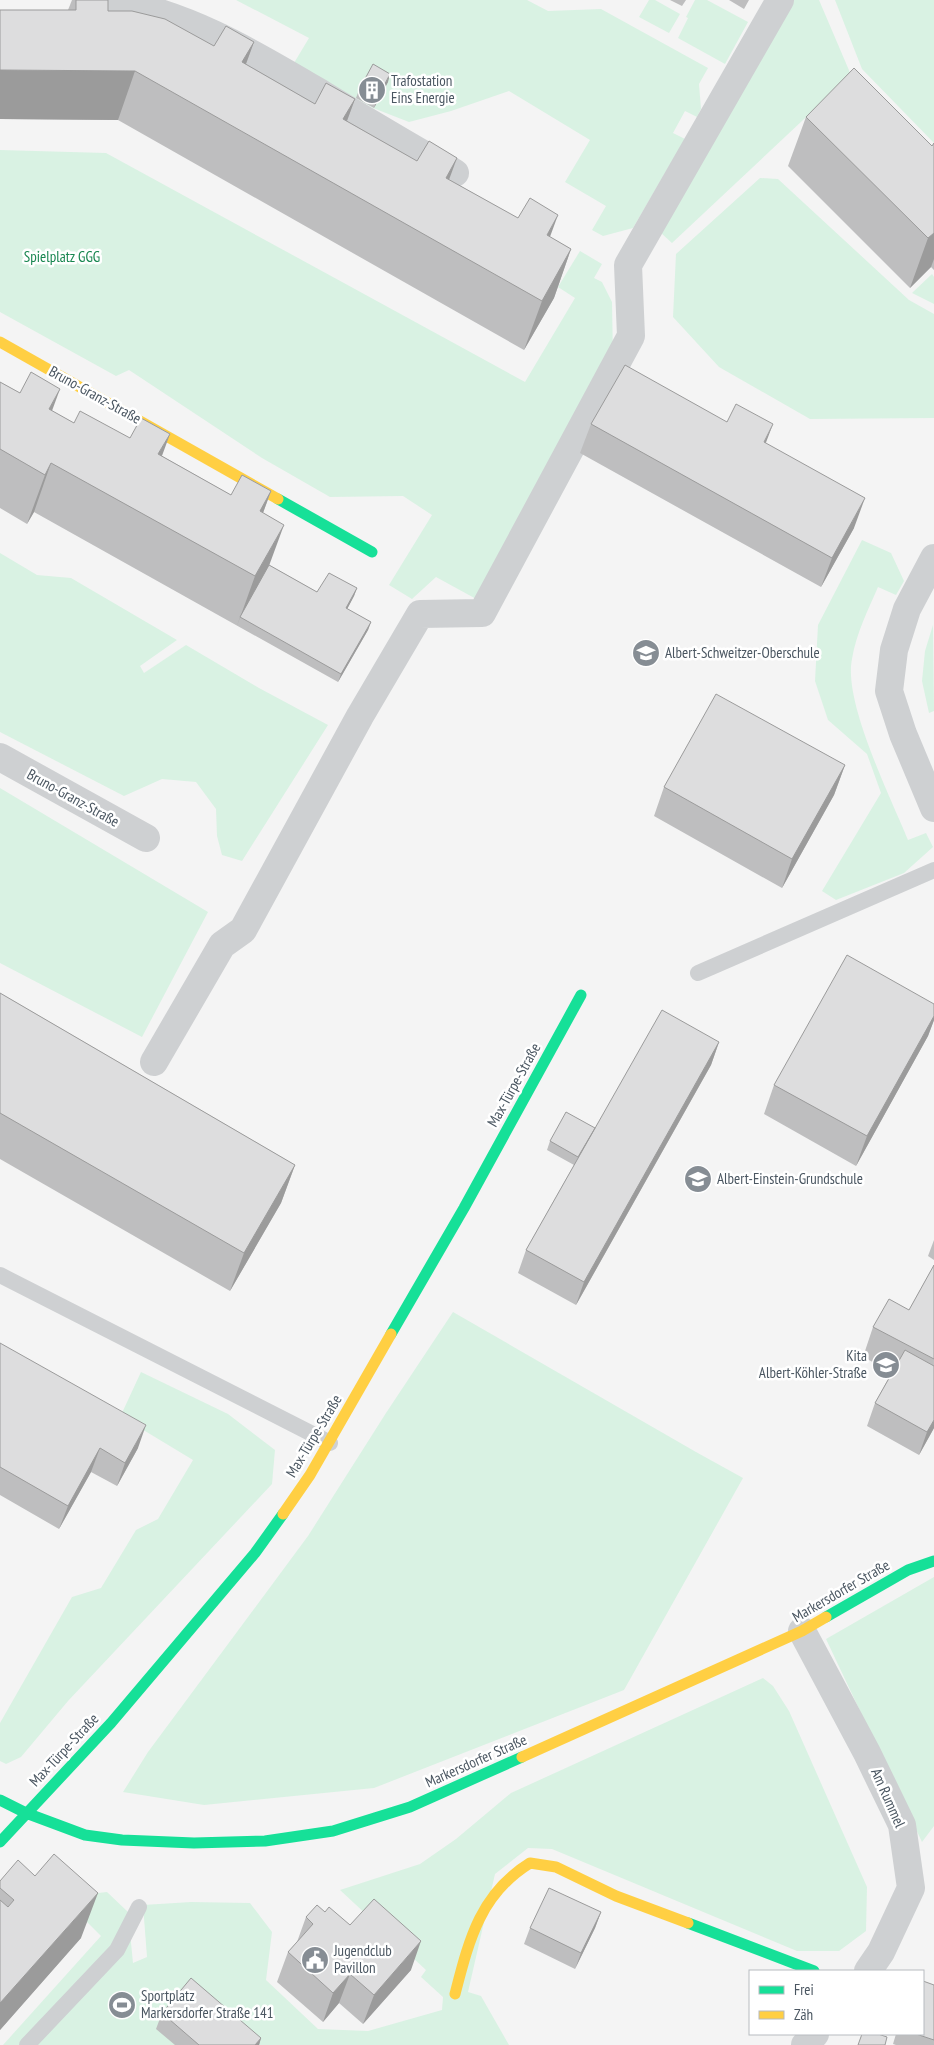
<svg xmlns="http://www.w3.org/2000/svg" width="934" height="2045" font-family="'PT Sans Narrow',sans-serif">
<rect width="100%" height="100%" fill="#f4f4f4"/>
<path fill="#d9f2e3" d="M236,0H527L548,11L601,9L708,68L699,84L701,109L697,117L685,111L673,133L685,139L633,228L603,236L592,230L606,206L565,182L590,140L509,91L451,111L409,122L373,108L294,63L309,38Z
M649,0H655L680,14L669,33L639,17Z
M695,0H707L748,22L725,64L678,38L688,18L686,17Z
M786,0H819L851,75L672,243L661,233Z
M835,0H934V143L862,69Z
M0,150L106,153L525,382L575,298L558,287L580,251L602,264L594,278L602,282L612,302L613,359L478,600L436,577L412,599L389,585L432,515L403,496L330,497L262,458L129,370L116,376L0,312Z
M760,178L778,179L909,300L934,314V418L810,419L719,367L673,317L676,254Z
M932,274L934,277V304L912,293Z
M862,540L891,553L904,581L896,595L878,587C868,610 856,634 852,659C843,702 891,798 908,840L926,833L933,847L904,873L836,900L822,891L881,793L867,754L828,720L815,681L818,625Z
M0,553L37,575L71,578L177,640L140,666L144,673L186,645L259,688L328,725L242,861L222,855L217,836L216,809L196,782L162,779L124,796L0,732Z
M933,625L934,711L929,713L922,681L925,651Z
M0,788L208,912L142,1037L0,963Z
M453,1312L696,1452L743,1478L624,1690L374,1788L204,1805L123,1792L148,1752L308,1536L386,1413Z
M141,1372L228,1414L275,1450L272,1484L68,1701L21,1757L6,1764L0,1761V1723L72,1597L101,1588L136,1530L158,1519L193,1460L145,1431L115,1428Z
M934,1577V1826L922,1842L826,1639Z
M763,1678L773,1686L789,1711L867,1887L866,1931L839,1951H797L552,1849L528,1848L495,1874L468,1992L481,1996L509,2045H3L101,1936L62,1897L107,1892L128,1912L133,1963L147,1957L143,1905L191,1902L250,1903L272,1932L266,1980L318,2029L368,2031L442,2010L443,1997L421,1977L426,1970L340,1890L420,1864L456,1839L511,1793Z"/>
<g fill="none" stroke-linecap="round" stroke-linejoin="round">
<path stroke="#ced0d2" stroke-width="16" d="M698,973L934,870
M0,1275L330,1443
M27,2045L117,1950L139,1907"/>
<path stroke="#ced0d2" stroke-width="28" d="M100,0C179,8 255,54 322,94C366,121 411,147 455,173
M934,558L907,609L894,650L889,691L903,734L934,808
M0,757L146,838
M154,1062L222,945L243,930L360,716L420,614L482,613L631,336L628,265L780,0
M802,1631L867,1753L902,1825L911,1888L881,1952L868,1971
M805,2045L815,2034"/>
<path stroke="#16e098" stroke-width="11" d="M278,499L372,552
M391,1334L464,1208L581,995
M826,1617L908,1570L934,1561
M0,1800L26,1813L85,1835L122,1840L194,1843L265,1841L333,1831L410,1807L522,1757
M0,1842L111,1723L255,1553L283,1514
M688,1923L814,1971"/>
<path stroke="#ffcf43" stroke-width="11" d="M0,342L278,499
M283,1514L310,1475L391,1334
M522,1757L802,1631L826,1617
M455,1994C469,1940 480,1894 530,1863L556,1867L616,1896L688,1923"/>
</g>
<path fill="#bebebf" d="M72,0H108V11L214,46L254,42L246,64L315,104L355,99L347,121L571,249L554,298L524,350L118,120L0,119V10H68Z
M670,0H686L682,6Z
M729,0H749L744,9Z
M388,82L374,108L356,98L359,90Z
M806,117L932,146L934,143V270L931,267L910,288L788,166Z
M0,382L74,423L162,456L231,495L271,491L263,513L269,565L317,592L357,588L354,596L347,609L371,622L368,630L338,682L34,512L27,524L0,508Z
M591,424L766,443L854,528L821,587L580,453Z
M845,765L834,795L782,888L654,816L664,787Z
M0,993L295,1165L281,1203L230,1291L0,1159Z
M934,1004V1020L928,1036L856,1166L764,1114L774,1085Z
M719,1042L711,1065L576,1305L518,1273L526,1250L574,1165L547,1150L550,1141L595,1128Z
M934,1240V1260L928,1256Z
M934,1265V1428L919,1455L867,1426L875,1403L892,1372L863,1357L873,1327L909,1310Z
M0,1343L138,1448L117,1486L91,1472L59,1529L0,1495Z
M0,1881L81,1938L0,2030Z
M325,1912L350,1925L411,1970L363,2024L339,2003L323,2022L277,1982L288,1952L297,1942L306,1917Z
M601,1912L595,1928L575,1969L524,1944L530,1928Z
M934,1985V2045H896L893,2044L896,2034H923Z
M162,2013L261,2038L259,2045H175L156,2029Z"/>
<path fill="#9b9b9b" d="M254,42L236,91L242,62Z
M0,70L135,71L118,120L0,119Z
M390,74L388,82L374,108L377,99Z
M355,99L337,148L343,119Z
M457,158L439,207L446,178Z
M558,215L540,264L547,235Z
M934,233V259L931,267L910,288L928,238Z
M571,249L554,298L524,350L542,301Z
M60,389L42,438L49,409Z
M773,424L762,453L764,442Z
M170,434L152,483L158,454Z
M51,463L34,512L27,524L45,475Z
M271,491L253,540L260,511Z
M865,498L854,528L821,587L832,558Z
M284,525L266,574L240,617L237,626L255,576Z
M357,588L354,596L343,617L346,608Z
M371,622L368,630L338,682L341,674Z
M845,765L834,795L782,888L792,859Z
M934,1016V1020L928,1036L856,1166L867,1136Z
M719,1042L711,1065L576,1305L584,1282Z
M295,1165L281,1203L230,1291L244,1253Z
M934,1420V1428L919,1455L927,1432Z
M146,1425L138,1448L117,1486L125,1463Z
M100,1448L91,1472L59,1529L68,1506Z
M98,1893L81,1938L0,2030V2003Z
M601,1912L595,1928L575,1969L581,1953Z
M421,1941L411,1970L363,2024L374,1995Z
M350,1974L339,2003L323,2022L333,1993Z
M261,2038L259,2045H255Z"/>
<path fill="#ddddde" stroke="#9b9b9b" d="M76,0H108V11H132L165,19L214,46L226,26L254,42L242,62L315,104L326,83L355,99L343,119L417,161L429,141L457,158L446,178L518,218L530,198L558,215L547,235L571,249L542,301L135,71L0,70V10H76Z
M373,64L390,74L377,99L359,90Z
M854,68L932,146L934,143V233L928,238L806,117Z
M625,365L727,422L736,404L773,424L764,442L865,498L832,558L591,424Z
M31,372L60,389L49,409L74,423L80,411L130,438L141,418L170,434L158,454L231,495L242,475L271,491L260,511L284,525L255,576L51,463L45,475L0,449V382L20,393Z
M269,565L317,592L329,573L357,588L346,608L371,622L341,674L240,617Z
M716,694L845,765L792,859L664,787Z
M847,955L934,1004V1016L867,1136L774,1085Z
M0,993L295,1165L244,1253L0,1113Z
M662,1010L719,1042L584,1282L526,1250Z
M566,1112L595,1128L578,1157L550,1141Z
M934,1265V1359L873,1327L889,1299L909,1310Z
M0,1343L146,1425L125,1463L100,1448L68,1506L0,1467Z
M905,1350L934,1366V1420L927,1432L875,1403Z
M54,1854L98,1893L0,2003V1900L8,1907L14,1900L0,1888V1881L18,1860L35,1876Z
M549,1888L601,1912L581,1953L530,1928Z
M374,1899L421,1941L374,1995L350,1974L333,1993L288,1952L313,1924L306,1917L317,1905L325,1912L329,1907L350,1925Z
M191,1978L261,2038L255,2045H199L162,2013Z
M923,1981L934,1985V2040L916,2034H923Z
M862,2034H878L887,2037L885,2045H858Z"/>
<defs>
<g id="building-disc" transform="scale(1.4375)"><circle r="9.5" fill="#868d94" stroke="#fff"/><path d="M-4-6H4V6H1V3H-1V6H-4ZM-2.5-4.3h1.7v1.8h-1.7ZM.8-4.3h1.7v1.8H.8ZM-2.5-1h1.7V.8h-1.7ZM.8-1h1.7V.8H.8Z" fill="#fff"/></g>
<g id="school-disc" transform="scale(1.4375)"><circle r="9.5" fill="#868d94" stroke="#fff"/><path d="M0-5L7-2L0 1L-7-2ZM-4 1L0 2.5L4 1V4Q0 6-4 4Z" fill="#fff"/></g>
<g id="civic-disc" transform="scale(1.4375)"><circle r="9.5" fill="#868d94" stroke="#fff"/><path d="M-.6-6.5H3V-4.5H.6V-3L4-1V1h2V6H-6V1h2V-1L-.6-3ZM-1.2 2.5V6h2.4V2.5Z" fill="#fff"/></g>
<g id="stadium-disc" transform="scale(1.4375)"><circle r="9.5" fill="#868d94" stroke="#fff"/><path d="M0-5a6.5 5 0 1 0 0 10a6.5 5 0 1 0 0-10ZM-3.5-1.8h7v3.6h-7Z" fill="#fff"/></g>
</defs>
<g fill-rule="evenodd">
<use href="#building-disc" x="372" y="90"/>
<use href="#school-disc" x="646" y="653"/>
<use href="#school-disc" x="698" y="1179"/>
<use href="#school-disc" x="886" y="1365"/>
<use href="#civic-disc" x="315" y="1960"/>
<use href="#stadium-disc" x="122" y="2005"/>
</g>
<g text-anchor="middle" stroke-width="5" stroke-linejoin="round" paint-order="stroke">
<g font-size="15" fill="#4a5661" stroke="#fff" text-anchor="start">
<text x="391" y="86">Trafostation<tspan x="391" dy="17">Eins Energie</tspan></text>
<text x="665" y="658">Albert-Schweitzer-Oberschule</text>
<text x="717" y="1184">Albert-Einstein-Grundschule</text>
<text x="867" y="1361" text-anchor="end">Kita<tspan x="867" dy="17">Albert-Köhler-Straße</tspan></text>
<text x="334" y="1956">Jugendclub<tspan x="334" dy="17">Pavillon</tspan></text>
<text x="141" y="2001">Sportplatz<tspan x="141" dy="17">Markersdorfer Straße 141</tspan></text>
</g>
<g font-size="15" fill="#17864f" stroke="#fff">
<text x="62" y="262">Spielplatz GGG</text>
</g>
<g font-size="15" fill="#4a5661" stroke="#fff">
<text transform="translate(95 395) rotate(29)" y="5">Bruno-Granz-Straße</text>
<text transform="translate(73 798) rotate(29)" y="5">Bruno-Granz-Straße</text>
<text transform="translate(514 1085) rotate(-61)" y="5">Max-Türpe-Straße</text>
<text transform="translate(314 1436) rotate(-59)" y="5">Max-Türpe-Straße</text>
<text transform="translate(841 1591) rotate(-30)" y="5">Markersdorfer Straße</text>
<text transform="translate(64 1750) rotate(-47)" y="5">Max-Türpe-Straße</text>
<text transform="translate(476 1761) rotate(-24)" y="5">Markersdorfer Straße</text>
<text transform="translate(888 1798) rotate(66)" y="5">Am Rummel</text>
</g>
</g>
<rect x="749" y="1970" width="175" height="65" fill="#ffffff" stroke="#b7bbc0"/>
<rect x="759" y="1986" width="25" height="8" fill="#16e098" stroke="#b7bbc0"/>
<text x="794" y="1995" font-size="15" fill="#4a5661">Frei</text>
<rect x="759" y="2011" width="25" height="8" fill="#ffcf43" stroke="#b7bbc0"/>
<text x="794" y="2020" font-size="15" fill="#4a5661">Zäh</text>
</svg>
